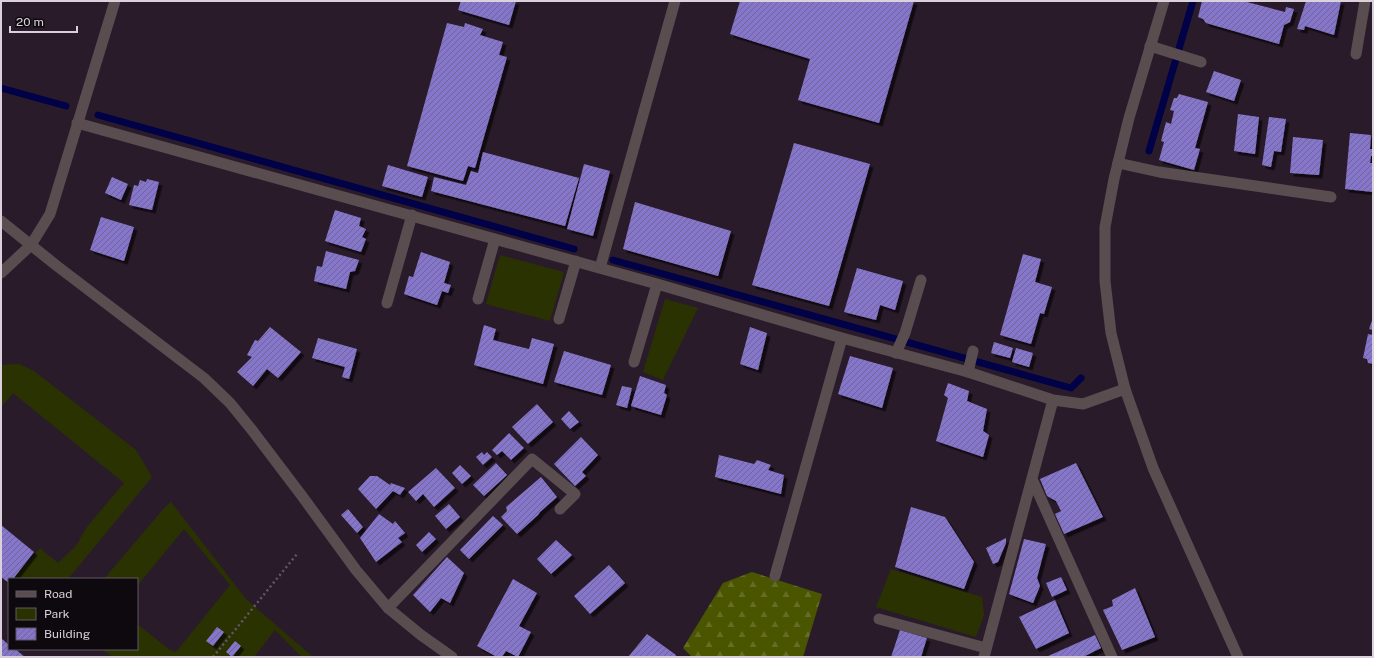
<svg xmlns="http://www.w3.org/2000/svg" width="1374" height="658" font-family="'Public Sans',sans-serif">
<defs>
<pattern id="forest-firs" width="22" height="20" patternUnits="userSpaceOnUse"><rect width="22" height="20" fill="#4a5500"/><path d="M5 1l3.5 6h-7zM16 11l3.5 6h-7z" fill="#646c25"/></pattern>
<pattern id="building-hatch" width="6" height="6" patternUnits="userSpaceOnUse"><rect width="6" height="6" fill="#8576c9"/><path d="M-1 1l2-2M0 6l6-6M5 7l2-2" fill="none" stroke="#6e639a"/></pattern>
<filter id="shadow"><feDropShadow dx="3.5" dy="3.5" stdDeviation="0" flood-color="#0009"/></filter>
</defs>
<rect width="100%" height="100%" fill="#2a1b2b"/>
<path fill="#2b3201" d="M500,255L564,272L550,321L486,304Z
M665,299L698,308L663,380L643,372Z
M19,364L34,371L136,450L152,477L68,579H13L40,548L58,563L76,546L87,527L124,483L13,393L1,407V365Z
M171,502L246,599L313,657H302L275,630L254,657H113L101,649H137V624L170,650L176,652L230,585L184,529L137,586V579H104L165,507Z
M891,569L982,597L984,615L976,637L876,607Z"/>
<path fill="url(#forest-firs)" d="M752,572L822,594L803,657H692L683,648L723,583Z"/>
<g fill="none" stroke-linecap="round" stroke-linejoin="round">
<path stroke="#000146" stroke-width="7" d="M1,88L66,106
M98,115L574,249
M1149,151L1193,1
M613,260L1071,388L1081,378"/>
</g>
<path fill="url(#building-hatch)" filter="url(#shadow)" d="M461,1H516L509,25L458,10Z
M740,1H914L879,123L798,100L810,59L730,34Z
M1202,1H1243L1285,12L1286,7L1294,9L1290,22L1284,25L1279,44L1206,23L1203,19L1198,17Z
M1306,1H1341L1334,35L1305,26L1304,30L1297,29Z
M447,23L464,27L465,23L483,29L480,35L503,42L499,55L507,57L475,168L468,166L463,181L407,166Z
M1214,71L1241,80L1234,101L1206,92Z
M1179,94L1208,102L1195,148L1200,149L1194,170L1159,160L1164,142L1161,141L1166,122L1171,124L1174,111L1170,110L1174,98H1177Z
M1238,114L1259,117L1255,154L1234,151Z
M1269,117L1286,119L1281,152L1274,151L1271,167L1262,165Z
M1350,133L1371,135L1370,149H1373V156H1371L1370,163H1373V192L1345,189Z
M1293,137L1323,140L1319,175L1290,173Z
M794,143L870,164L829,306L752,285Z
M483,152L579,178L565,226L431,191L434,177L466,185L471,171L478,173Z
M584,164L610,171L593,236L567,229Z
M388,165L428,177L422,197L382,186Z
M112,177L128,184L121,200L105,193Z
M147,179L159,182L152,210L129,205L134,185L138,186L140,180L146,182Z
M635,202L731,231L718,276L623,249Z
M335,210L361,218L359,226L366,229L362,237L366,239L361,252L325,241Z
M101,217L134,227L124,261L90,250Z
M326,251L359,260L355,271L350,272L346,289L314,281L317,266L322,267Z
M421,252L450,262L444,283L451,285L448,293L442,291L437,305L404,294L409,276L413,277Z
M1023,254L1041,259L1035,282L1052,287L1044,314L1040,313L1031,344L1000,335Z
M857,268L903,281L895,310L880,305L876,320L844,312Z
M1373,318V330L1369,329Z
M484,325L496,329L493,340L529,349L532,338L554,344L543,384L474,365Z
M270,327L301,352L278,378L267,369L253,386L237,372L252,357L247,355L255,340L258,341Z
M750,327L767,333L758,370L740,364Z
M1368,334L1373,335V364L1368,363L1367,359L1363,358Z
M318,338L357,349L349,379L342,377L345,367L312,358Z
M994,342L1013,348L1010,358L991,353Z
M1016,348L1033,353L1029,367L1012,362Z
M564,351L611,365L602,395L554,382Z
M850,356L893,368L882,408L838,394Z
M640,376L666,385L664,393L667,395L661,415L631,406Z
M948,383L969,391L967,401L987,409L983,431L989,435L983,457L936,441L948,398L944,395Z
M622,386L632,388L627,408L616,405Z
M537,404L553,422L528,444L512,427Z
M569,411L579,422L570,429L561,419Z
M509,433L524,448L511,460L502,451L497,455L492,450Z
M581,437L598,455L582,472L586,476L575,486L554,464Z
M482,452L484,455L487,452L492,457L483,465L476,457Z
M719,455L754,464L757,460L771,465L768,470L784,475L781,494L715,477Z
M496,463L507,475L484,496L473,485Z
M1076,463L1103,517L1064,534L1055,514L1061,511L1056,501L1047,496L1040,479Z
M460,465L471,476L462,484L452,473Z
M436,468L455,488L434,507L423,494L416,501L408,492Z
M370,476H377L390,485L391,483L405,488L400,495L393,491L376,509L358,489Z
M541,477L557,497L540,512L538,515L517,534L501,517L507,511L506,507Z
M449,504L460,517L446,529L435,516Z
M911,507L945,517L974,562L964,589L895,567Z
M348,509L363,527L357,533L341,515Z
M379,514L393,524L395,521L405,533L398,538L402,542L376,562L360,538Z
M493,516L503,525L469,559L460,550Z
M1,525L34,552L13,579H9V583L1,577Z
M429,532L436,539L422,552L416,545Z
M1006,538V543L998,562L993,564L986,548Z
M1024,539L1046,544L1037,578L1040,586L1033,603L1009,594Z
M556,540L572,555L551,574L537,559Z
M447,557L464,573L450,603L441,598L430,612L413,595Z
M609,565L625,583L590,614L574,596Z
M1061,577L1067,590L1052,597L1046,583Z
M513,579L537,593L519,626L531,632L518,657L506,651L502,657H497L477,646Z
M1135,588L1155,637L1122,650L1103,610L1113,606L1112,600Z
M1055,600L1069,633L1036,649L1019,617Z
M217,627L224,632L213,646L206,641Z
M900,630L927,638L921,657H891Z
M647,634L676,655L675,657H628Z
M1095,635L1101,648L1085,656V657H1046Z
M1,638L9,645V649H15L25,657H1Z
M235,641L241,646L232,657L226,652Z"/>
<g fill="none" stroke-linecap="round" stroke-linejoin="round">
<path stroke="#645765" stroke-width="2.5" stroke-dasharray="2 3" stroke-linecap="butt" d="M213,657L297,554"/>
<path stroke="#5a4d50" stroke-width="11" d="M1150,46L1201,62
M1356,54L1365,1
M1118,163L1159,172L1331,197
M896,353L905,333L921,280
M968,372L973,351
M879,619L986,648"/>
<path stroke="#5a4d50" stroke-width="11" d="M77,123L657,284L842,338L968,372L1053,400L1083,404L1125,389
M600,268L675,1
M478,299L495,239
M387,303L412,215
M559,319L576,261
M634,362L657,284
M1032,479L1112,657
M775,576L842,338
M388,608L532,459L575,494L560,509
M984,657L1053,400"/>
<path stroke="#5a4d50" stroke-width="11" d="M1164,1L1129,118L1114,179L1105,227V281L1111,333L1125,389L1153,468L1238,657
M1,221L57,266L204,378L230,403L252,430L302,496L356,570L388,608L421,635L452,657
M1,273L31,245L50,214L115,1"/>
</g>
<rect width="1374" height="658" fill="none" stroke="#dbd1dc" stroke-width="4"/>
<rect x="8" y="578" width="130" height="72" fill="#0e080f" stroke="#605861"/>
<rect x="16" y="591" width="20" height="6" fill="#5a4d50" stroke="#605861"/>
<text x="44" y="598" font-size="12" fill="#dbd1dc">Road</text>
<rect x="16" y="608" width="20" height="12" fill="#2b3201" stroke="#605861"/>
<text x="44" y="618" font-size="12" fill="#dbd1dc">Park</text>
<rect x="16" y="628" width="20" height="12" fill="url(#building-hatch)" stroke="#605861"/>
<text x="44" y="638" font-size="12" fill="#dbd1dc">Building</text>
<path d="M10 26v6h67v-6" fill="none" stroke="#dbd1dc" stroke-width="2"/>
<text x="16" y="26" font-size="12" fill="#dbd1dc" stroke="#0e080f" stroke-width="3" paint-order="stroke">20 m</text>
</svg>
